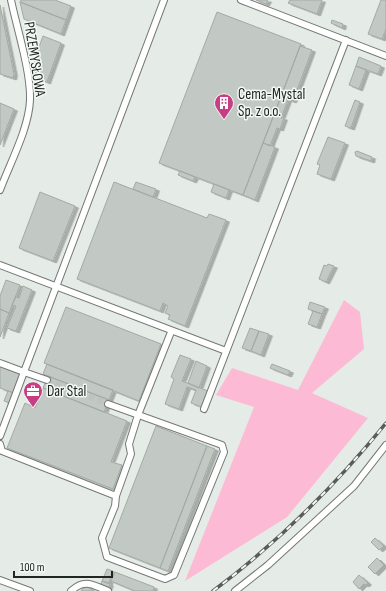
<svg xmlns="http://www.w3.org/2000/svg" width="386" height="591" font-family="'Sofia Sans Condensed',sans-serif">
<defs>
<filter id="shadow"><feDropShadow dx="3.5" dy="2" stdDeviation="0" flood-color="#0004"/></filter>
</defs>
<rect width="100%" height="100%" fill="#e5ebe7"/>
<path fill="#fdbad4" d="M344,300L360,312L364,349L312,393L368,418L287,517L185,581L254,407L216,395L232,368L298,390Z"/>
<path fill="#c2c9c4" stroke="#a3aaa5" filter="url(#shadow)" d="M21,0H55L71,6L66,20L20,2Z
M256,0H268L266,4Z
M290,0H322L317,14L288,3Z
M381,0H386V29L382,39L368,34Z
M20,2L66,20L61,34L24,19Z
M0,5L14,74L13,78L0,74Z
M217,12L301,44L243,195L159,163Z
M332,20L343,24L342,28L331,23Z
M43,36L61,43L47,82L42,80L44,76L36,74L34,61Z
M300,46L312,50L293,101L281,97Z
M359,57L381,66L378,74L356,66Z
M356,66L366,70L359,89L349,85Z
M281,97L288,100L281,118H284L280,129L277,128L270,146L263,143Z
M355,100L360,102L351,128L345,126Z
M0,103L14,109L0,145Z
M328,137L345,143L331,179L317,174L320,165L317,164Z
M263,143L275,147L255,200L243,195Z
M357,151L372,157L371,161L356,156L355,152Z
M180,171L195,177L193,181L178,175Z
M114,182L207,218L209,214L226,220L185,326L168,319L170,315L165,313L168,306L163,303L160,311L77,279Z
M136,182L156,189L153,197L133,189Z
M214,184L229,190L226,198L211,192Z
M40,192L75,206L53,261L19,248Z
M328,264L334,266L326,282L319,279L324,265L327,266Z
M6,280L20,285L9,313L0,309V296Z
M23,286L32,290L16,331L7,328L16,306L12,305L16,297L19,298Z
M310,302L325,307L322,314L308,309Z
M66,307L161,344L139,401L44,363Z
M0,309L9,313L0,337Z
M313,311L322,314L317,327L308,324Z
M250,328L259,331L251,351L242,348Z
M259,331L269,334L261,355L251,351Z
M180,355L191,359L182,381L208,391L202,407L191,403L196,390L187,387L179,409L165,404L174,379L171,377Z
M196,361L207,366L199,388L188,383Z
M47,364L113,390L109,400L43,374Z
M272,364L290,371L288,375L270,368Z
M0,367L21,374L14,393L0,388Z
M48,376L109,400L104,412L43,388Z
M43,388L127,421L111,462L122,465L113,489L7,448L25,403L35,408Z
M8,391L14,393L10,403L4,401Z
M156,426L207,446L160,568L109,548Z
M207,446L215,449L168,571L160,568Z
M375,538L384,546L379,550L371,542Z
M377,558L384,565L375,574L368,567Z
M107,569L113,571L109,583L102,581Z
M115,572L154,587L153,591H135L111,581Z
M359,575L368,583L366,585L364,584L359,589L353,582Z
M102,581L110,584L108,589L100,586Z
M85,585L94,591H81Z"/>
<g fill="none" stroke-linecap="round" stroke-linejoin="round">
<path stroke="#bec3c0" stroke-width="6" stroke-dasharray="6 3" stroke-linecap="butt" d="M47,380L108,404"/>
<g stroke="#747976" stroke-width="8">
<path id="minor" d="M241,0L386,56
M0,190C10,163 29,128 30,100C31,72 17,29 11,0
M0,265L226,351
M0,363L24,372L0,436
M47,380L24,372L164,0
M204,409L346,40
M0,444L2,451L116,496L115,506L102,538L107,557L165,579L174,575L224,452L222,445L108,404
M116,496L131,454L129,444L138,415L171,332
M0,580L30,591
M71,591C85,578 93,585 108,591
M235,591L268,565L354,486L386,445"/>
</g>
<use href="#minor" stroke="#fff" stroke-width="6"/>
<g stroke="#595c5b" stroke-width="3.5">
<path id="rail" d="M213,591C277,543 335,486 386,423"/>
</g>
<use href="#rail" stroke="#f2f9f4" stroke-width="2" stroke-dasharray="6" stroke-linecap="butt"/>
</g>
<defs>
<g id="building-pin" transform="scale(1)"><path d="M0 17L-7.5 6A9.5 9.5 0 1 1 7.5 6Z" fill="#c53f82" stroke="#f2f9f4"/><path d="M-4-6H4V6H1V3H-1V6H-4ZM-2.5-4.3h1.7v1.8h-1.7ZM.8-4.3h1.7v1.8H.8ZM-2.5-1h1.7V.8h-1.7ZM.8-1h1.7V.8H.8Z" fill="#fff"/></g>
<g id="office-pin" transform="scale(1)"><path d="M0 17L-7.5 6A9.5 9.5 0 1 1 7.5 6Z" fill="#c53f82" stroke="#f2f9f4"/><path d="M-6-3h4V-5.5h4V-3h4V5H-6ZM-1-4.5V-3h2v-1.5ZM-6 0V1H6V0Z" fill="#fff"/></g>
</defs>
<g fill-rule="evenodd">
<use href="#building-pin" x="224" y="103"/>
<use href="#office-pin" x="33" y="391"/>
</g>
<g text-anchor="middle" stroke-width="3" stroke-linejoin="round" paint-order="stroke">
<g font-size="15" fill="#232524" stroke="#f2f9f4">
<text transform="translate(35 59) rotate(81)" y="5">PRZEMYSŁOWA</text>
</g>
<g font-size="15" fill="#232524" stroke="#f2f9f4" text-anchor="start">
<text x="238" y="99">Cema-Mystal<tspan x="238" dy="17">Sp. z o.o.</tspan></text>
<text x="47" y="396">Dar Stal</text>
</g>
</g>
<path d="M14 571v6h98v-6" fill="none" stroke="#232524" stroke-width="2"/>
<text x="20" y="571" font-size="12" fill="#232524" stroke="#f2f9f4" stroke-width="3" paint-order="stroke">100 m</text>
</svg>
